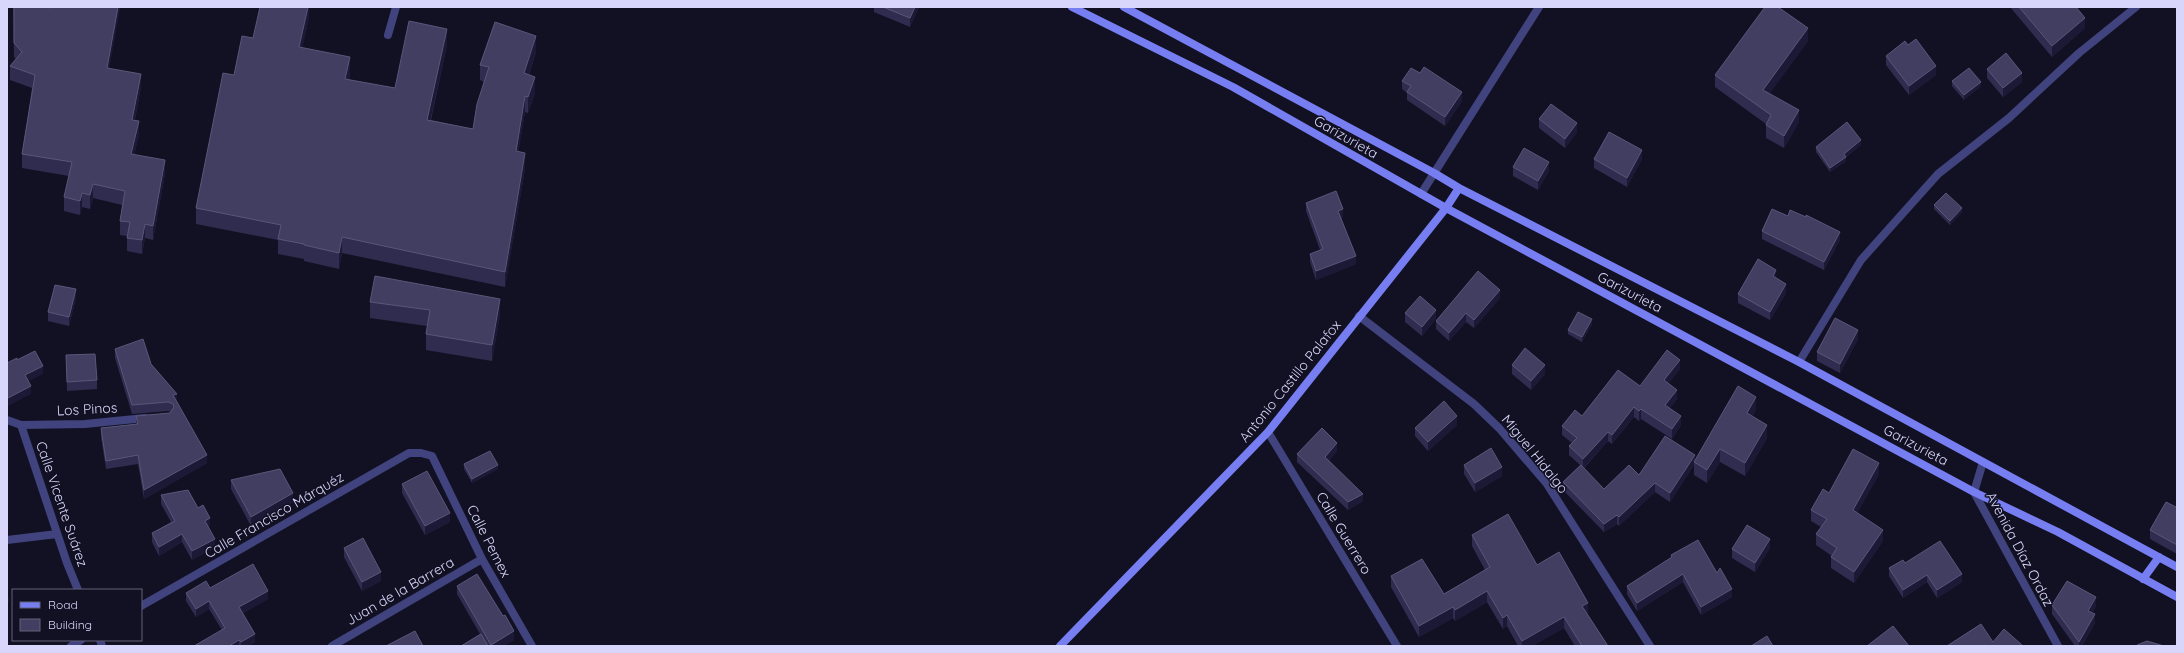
<svg xmlns="http://www.w3.org/2000/svg" width="2184" height="653" font-family="Quicksand,sans-serif">
<rect width="100%" height="100%" fill="#121123"/>
<g fill="none" stroke-linecap="round" stroke-linejoin="round">
<path stroke="#40437e" stroke-width="8" d="M388,35L396,7"/>
<path stroke="#40437e" stroke-width="8" d="M1421,194L1539,7
M1359,316L1474,404L1499,428L1547,484L1650,646
M1799,362L1861,260L1938,174L2009,118L2079,53L2136,7
M7,420L21,425L85,424L145,418
M21,425L67,563L78,590
M1268,432L1397,646
M1983,462L1974,492L2058,646
M7,540L57,534
M141,606L409,453H421L432,456L482,559L532,646
M100,640L102,646
M71,646L81,640
M332,646L482,559"/>
<path stroke="#777ef2" stroke-width="8" d="M1072,7L1233,87L1446,208L1974,492L2058,532L2177,597
M1124,7L1434,173L1459,188L1799,362L2177,567
M2143,579L2159,557
M1060,646L1268,432L1446,208L1459,188"/>
</g>
<path fill="#302c4f" d="M13,7L51,8V7H120L109,68L141,87L135,120L139,135L134,155L165,174L153,240L145,238L142,254L127,251V236L120,235V221L122,205L93,198L90,209L82,207L80,215L64,211V197L69,176L22,168V154L32,88L10,80V66L16,59L14,57Z
M309,7V17L302,48L350,72L349,80L395,88L447,45L431,120L473,129L484,82L480,80V65L536,52L529,75L535,93L528,113L525,112L518,152L525,169L505,287L342,253L339,269L304,261V259L278,254V240L196,224V208L234,75L253,38Z
M874,7H919L910,27L874,12Z
M2010,7H2076L2085,28L2052,57Z
M1808,41L1769,94L1799,122L1784,148L1766,138V124L1715,87V75Z
M1908,45L1936,75L1909,95L1886,65V56Z
M1987,69L2022,82L2003,97L1987,78Z
M1402,81L1462,101L1445,126L1407,100V93L1402,89Z
M1952,81L1981,86L1964,100L1952,86Z
M1539,119L1577,132L1565,148L1539,128Z
M1861,145L1846,157V161L1830,172L1816,152V147Z
M1594,159H1642L1627,187L1594,168Z
M1513,167L1549,171L1538,190L1513,176Z
M1306,203L1343,217L1341,218L1356,264L1316,280L1310,262V254L1320,250L1306,211Z
M1934,205L1962,212L1950,225L1934,209Z
M1788,216L1840,240L1824,270L1762,239V231Z
M1776,278L1786,293L1770,320L1738,303V294Z
M76,298L69,326L48,321V312Z
M1500,298L1474,328L1466,322L1449,341L1436,329V321Z
M370,302L500,315L492,361L426,350V334L427,326L370,318Z
M1405,313L1436,319L1422,336L1405,322Z
M1592,324L1582,342L1568,334V330Z
M1858,339L1840,373L1817,361V352Z
M115,349L151,364L177,401L207,463L144,499L138,464L106,469L101,437V428L136,424V416L170,413L171,412L168,411L132,414L115,358Z
M66,355L97,380V389L67,391Z
M1512,365L1545,374L1531,390L1512,374Z
M1680,369L1668,384L1677,399L1669,409L1681,425L1672,439L1641,419L1639,421L1634,417L1612,444L1608,441L1584,468L1604,489L1639,475L1695,460L1756,410L1752,417L1767,438L1745,476L1720,462L1707,483L1694,475V465L1670,502L1655,492L1619,526L1617,524L1604,532L1563,490V482L1580,465L1569,455V446L1572,443L1562,435V426L1640,386Z
M1457,425L1428,451L1415,436V428Z
M1337,451L1329,460L1363,501L1348,510L1297,462V454Z
M464,464L498,469L472,483L464,469Z
M1464,465L1502,476L1475,492L1464,474Z
M1879,474L1857,513L1883,541L1854,583L1831,568V557L1832,556L1816,545V534L1821,527L1811,521V510L1829,493Z
M231,480L293,502L251,526L231,489Z
M402,484L450,522L425,535L402,493Z
M161,495L210,526L208,527L215,547L192,560L182,542L159,556L152,542V533L171,522L161,504Z
M2177,506V554L2150,539V530L2176,507Z
M1472,535L1537,565L1588,614H1587L1608,646H1575L1564,628L1532,646H1518L1507,626L1503,629L1487,602L1455,621L1453,618L1419,637L1391,587V576L1444,594L1485,570L1472,546Z
M344,548L381,581L362,591L344,557Z
M1770,548L1755,572L1732,558V549Z
M1671,555L1732,597L1701,615L1683,582L1637,611L1627,594V586L1671,558Z
M1905,563L1962,582L1937,598L1927,582L1903,598L1889,576V568Z
M457,586L514,640L503,646H461L480,634L457,594Z
M210,588L268,599L243,613L255,642L248,646H194L222,630L209,609L196,617L186,601V593Z
M2052,605L2096,606L2092,613L2095,623L2082,646H2075L2052,614Z"/>
<path fill="#1c1936" d="M118,7H120L107,82V68Z
M308,7H309V17L299,63V47Z
M915,7H919L910,27V18Z
M2085,18V28L2052,57V46Z
M1808,28V41L1763,103V90Z
M447,29V45L427,135V120Z
M536,36V52L524,89V73Z
M350,57V72L345,95V79Z
M1936,66V75L1909,95V86Z
M2022,73V82L2003,97V88Z
M141,74V87L132,134V120Z
M535,77V93L528,113V97Z
M1981,82V86L1964,100V95Z
M1462,92V101L1445,126V117Z
M525,96V112L516,167V151Z
M1799,110V122L1784,148V136Z
M139,121V135L131,168V154Z
M1577,123V132L1565,148V139Z
M1861,140V145L1844,158V154Z
M1642,150V159L1627,187V178Z
M525,153V169L505,287V272Z
M1846,157V161L1830,172V168Z
M165,160V174L153,240V226Z
M1549,162V171L1538,190V181Z
M93,184V198L90,209V195Z
M82,193V207L80,215V201Z
M1962,208V212L1950,225V221Z
M1343,209V217L1338,219V211Z
M145,224V238L142,254V240Z
M1840,232V240L1824,270V262Z
M342,237V253L339,269V253Z
M1356,256V264L1316,280V271Z
M1776,270V279L1773,276Z
M1786,284V293L1770,320V312Z
M76,289V298L69,326V317Z
M1500,290V298L1474,328V320Z
M500,299V315L492,361V345Z
M1436,310V319L1422,336V327Z
M1466,313V322L1449,341V333Z
M1592,319V324L1582,342V337Z
M1858,330V339L1840,373V364Z
M1680,360V369L1664,389V380Z
M1545,365V374L1531,390V381Z
M43,366V374L25,383V375Z
M31,386V394L8,406V398Z
M1677,390V399L1665,415V405Z
M177,394V402L173,395Z
M1756,397V410L1747,426V413Z
M1634,407V417L1612,444V435Z
M1641,409V419L1639,421V411Z
M1457,416V425L1428,451V442Z
M1681,416V425L1672,439V429Z
M1767,425V438L1745,476V463Z
M1608,432V441L1583,468V459Z
M1337,443V451L1325,464V457Z
M1720,449V462L1707,483V470Z
M207,455V463L144,499V490Z
M1695,455V463L1694,462V465L1670,502V493Z
M1879,463V474L1853,521V510Z
M498,465V469L472,483V479Z
M1502,467V476L1475,492V483Z
M1655,483V492L1619,526V517Z
M293,493V502L251,526V517Z
M1363,494V501L1348,510V502Z
M450,513V522L425,535V526Z
M1617,515V524L1604,532V524Z
M210,518V526L205,529V521Z
M1883,530V541L1854,583V572Z
M182,534V542L159,556V547Z
M215,539V547L192,560V551Z
M1770,539V548L1755,572V563Z
M381,572V581L362,591V582Z
M1683,574V582L1637,611V603Z
M1962,574V582L1937,598V590Z
M1927,575V582L1903,598V590Z
M1732,589V597L1701,615V607Z
M268,591V599L239,615V607Z
M1487,591V602L1455,621V610Z
M9,597V602L7,603V598Z
M2096,597V606L2088,619V611Z
M209,601V609L196,617V609Z
M1588,603V614L1582,617V606Z
M1453,607V618L1419,637V626Z
M2095,614V623L2082,646H2079V642Z
M1507,615V626L1503,629V618Z
M1564,617V628L1532,646H1522V641Z
M514,631V640L503,646H491V645Z
M255,634V642L248,646H241V642Z
M239,640V646H229Z"/>
<path fill="#423e61" stroke="#59567a" d="M14,7H46L51,8V7H118L107,68L141,74L132,120L139,121L131,154L165,160L153,226L145,224L142,240L127,238L130,222L120,221L125,191L93,184L90,195L82,193L80,201L64,197L72,162L22,154L35,75L10,66L22,52L14,43Z
M260,7H308L299,47L350,57L345,79L395,88L409,21L447,29L427,120L473,129L477,104L489,67L480,65L495,22L536,36L524,73L535,77L528,97L525,96L516,151L525,153L505,272L342,237L339,253L304,245V244L278,239L281,225L196,208L223,73L234,75L242,36L253,38Z
M883,7H915L910,18Z
M1765,7H1778L1808,28L1763,90L1799,110L1784,136L1766,125L1771,115L1715,75Z
M2019,7H2076L2085,18L2052,46Z
M1916,39L1936,66L1909,86L1886,56L1905,41L1908,45Z
M2006,53L2022,73L2003,88L1987,69Z
M1424,67L1462,92L1445,117L1407,92L1411,86L1402,81L1411,68L1420,73Z
M1969,68L1981,82L1964,95L1952,81Z
M1551,104L1577,123L1565,139L1539,119Z
M1847,122L1861,140L1844,154L1846,157L1830,168L1816,147Z
M1609,132L1642,150L1627,178L1594,159Z
M1524,148L1549,162L1538,181L1513,167Z
M1336,191L1343,209L1338,211L1356,256L1316,271L1310,254L1323,249L1306,203Z
M1946,193L1962,208L1950,221L1934,205Z
M1772,209L1788,216L1790,210L1806,217V215L1840,232L1824,262L1762,231Z
M1758,259L1776,270L1773,276L1786,284L1770,312L1738,294Z
M1478,271L1500,290L1474,320L1466,313L1449,333L1436,321Z
M375,276L500,299L492,345L426,334L430,310L370,302Z
M55,285L76,289L69,317L48,312Z
M1420,296L1436,310L1422,327L1405,313Z
M1578,312L1592,319L1582,337L1568,330Z
M1835,318L1858,330L1840,364L1817,352Z
M143,339L151,364L177,394L173,395L207,455L144,490L138,455L106,461L101,428L138,424L136,416L170,413L174,407L173,404L168,402L132,405L115,349Z
M1525,348L1545,365L1531,381L1512,365Z
M1667,350L1680,360L1664,380L1677,390L1665,405L1681,416L1672,429L1641,409L1639,411L1634,407L1612,435L1608,432L1583,459L1569,446L1577,438L1562,426L1575,410L1582,416L1618,370L1640,386Z
M35,351L43,366L25,375L31,386L8,398L7,397V363L17,358V360Z
M95,354L97,380L67,382L66,355Z
M1738,386L1756,397L1747,413L1767,425L1745,463L1720,449L1707,470L1694,462Z
M1444,401L1457,416L1428,442L1415,428Z
M1322,428L1337,443L1325,457L1363,494L1348,502L1297,454Z
M1665,436L1695,455L1670,493L1655,483L1619,517L1617,515L1604,524L1563,482L1581,465L1604,489L1629,465L1639,475Z
M1491,448L1502,467L1475,483L1464,465Z
M1853,449L1879,463L1853,510L1883,530L1854,572L1831,557L1837,548L1816,534L1827,519L1811,510L1823,489L1829,493Z
M490,451L498,465L472,479L464,464Z
M280,469L293,493L251,517L231,480Z
M427,471L450,513L425,526L402,484Z
M188,490L198,508L203,505L210,518L205,521L215,539L192,551L182,534L159,547L152,533L175,521L161,495Z
M2166,502L2176,507L2177,506V545L2150,530Z
M1508,514L1537,565L1559,552L1588,603L1582,606L1608,646H1582L1564,617L1522,641L1507,615L1503,618L1487,591L1455,610L1453,607L1419,626L1391,576L1422,559L1444,594L1490,567L1472,535Z
M1747,525L1770,539L1755,563L1732,549Z
M363,538L381,572L362,582L344,548Z
M1698,540L1717,573L1720,568L1732,589L1701,607L1683,574L1637,603L1627,586L1672,557L1671,555Z
M1940,541L1962,574L1937,590L1927,575L1903,590L1889,568L1903,560L1905,563Z
M253,564L268,591L239,607L255,634L241,642L239,640L229,646H194L225,628L209,601L196,609L186,593L206,581L210,588Z
M477,574L503,616L505,615L514,631L491,645L457,586Z
M2067,581L2096,597L2088,611L2095,614L2079,642L2052,605Z
M1981,624L1993,642L2004,629L2022,645V646H1947Z
M1893,626L1909,646H1867Z
M415,631L423,646H386Z
M481,634L488,646H461Z
M1767,636L1773,646H1751Z
M2147,641L2164,646H2136L2137,645Z"/>
<g text-anchor="middle" stroke-width="3" stroke-linejoin="round" paint-order="stroke">
<g font-size="14" fill="#d8d7fb" stroke="#121123">
<text transform="translate(1346 137) rotate(30)" y="5">Garizurieta</text>
<text transform="translate(1630 292) rotate(28)" y="5">Garizurieta</text>
<text transform="translate(1290 381) rotate(-51)" y="5">Antonio Castillo Palafox</text>
<text transform="translate(87 409) rotate(-3)" y="5">Los Pinos</text>
<text transform="translate(1916 445) rotate(28)" y="5">Garizurieta</text>
<text transform="translate(1535 454) rotate(51)" y="5">Miguel Hidalgo</text>
<text transform="translate(62 504) rotate(71)" y="5">Calle Vicente Suárez</text>
<text transform="translate(274 515) rotate(-30)" y="5">Calle Francisco Márquéz</text>
<text transform="translate(1344 533) rotate(59)" y="5">Calle Guerrero</text>
<text transform="translate(489 541) rotate(63)" y="5">Calle Pemex</text>
<text transform="translate(2020 549) rotate(62)" y="5">Avenida Díaz Ordaz</text>
<text transform="translate(400 591) rotate(-30)" y="5">Juan de la Barrera</text>
</g>
</g>
<rect width="2184" height="653" fill="none" stroke="#d8d7fb" stroke-width="16"/>
<rect x="12" y="589" width="130" height="52" fill="#121123" stroke="#616079"/>
<rect x="20" y="602" width="20" height="6" fill="#777ef2" stroke="#616079"/>
<text x="48" y="609" font-size="12" fill="#d8d7fb">Road</text>
<rect x="20" y="619" width="20" height="12" fill="#423e61" stroke="#616079"/>
<text x="48" y="629" font-size="12" fill="#d8d7fb">Building</text>
</svg>
